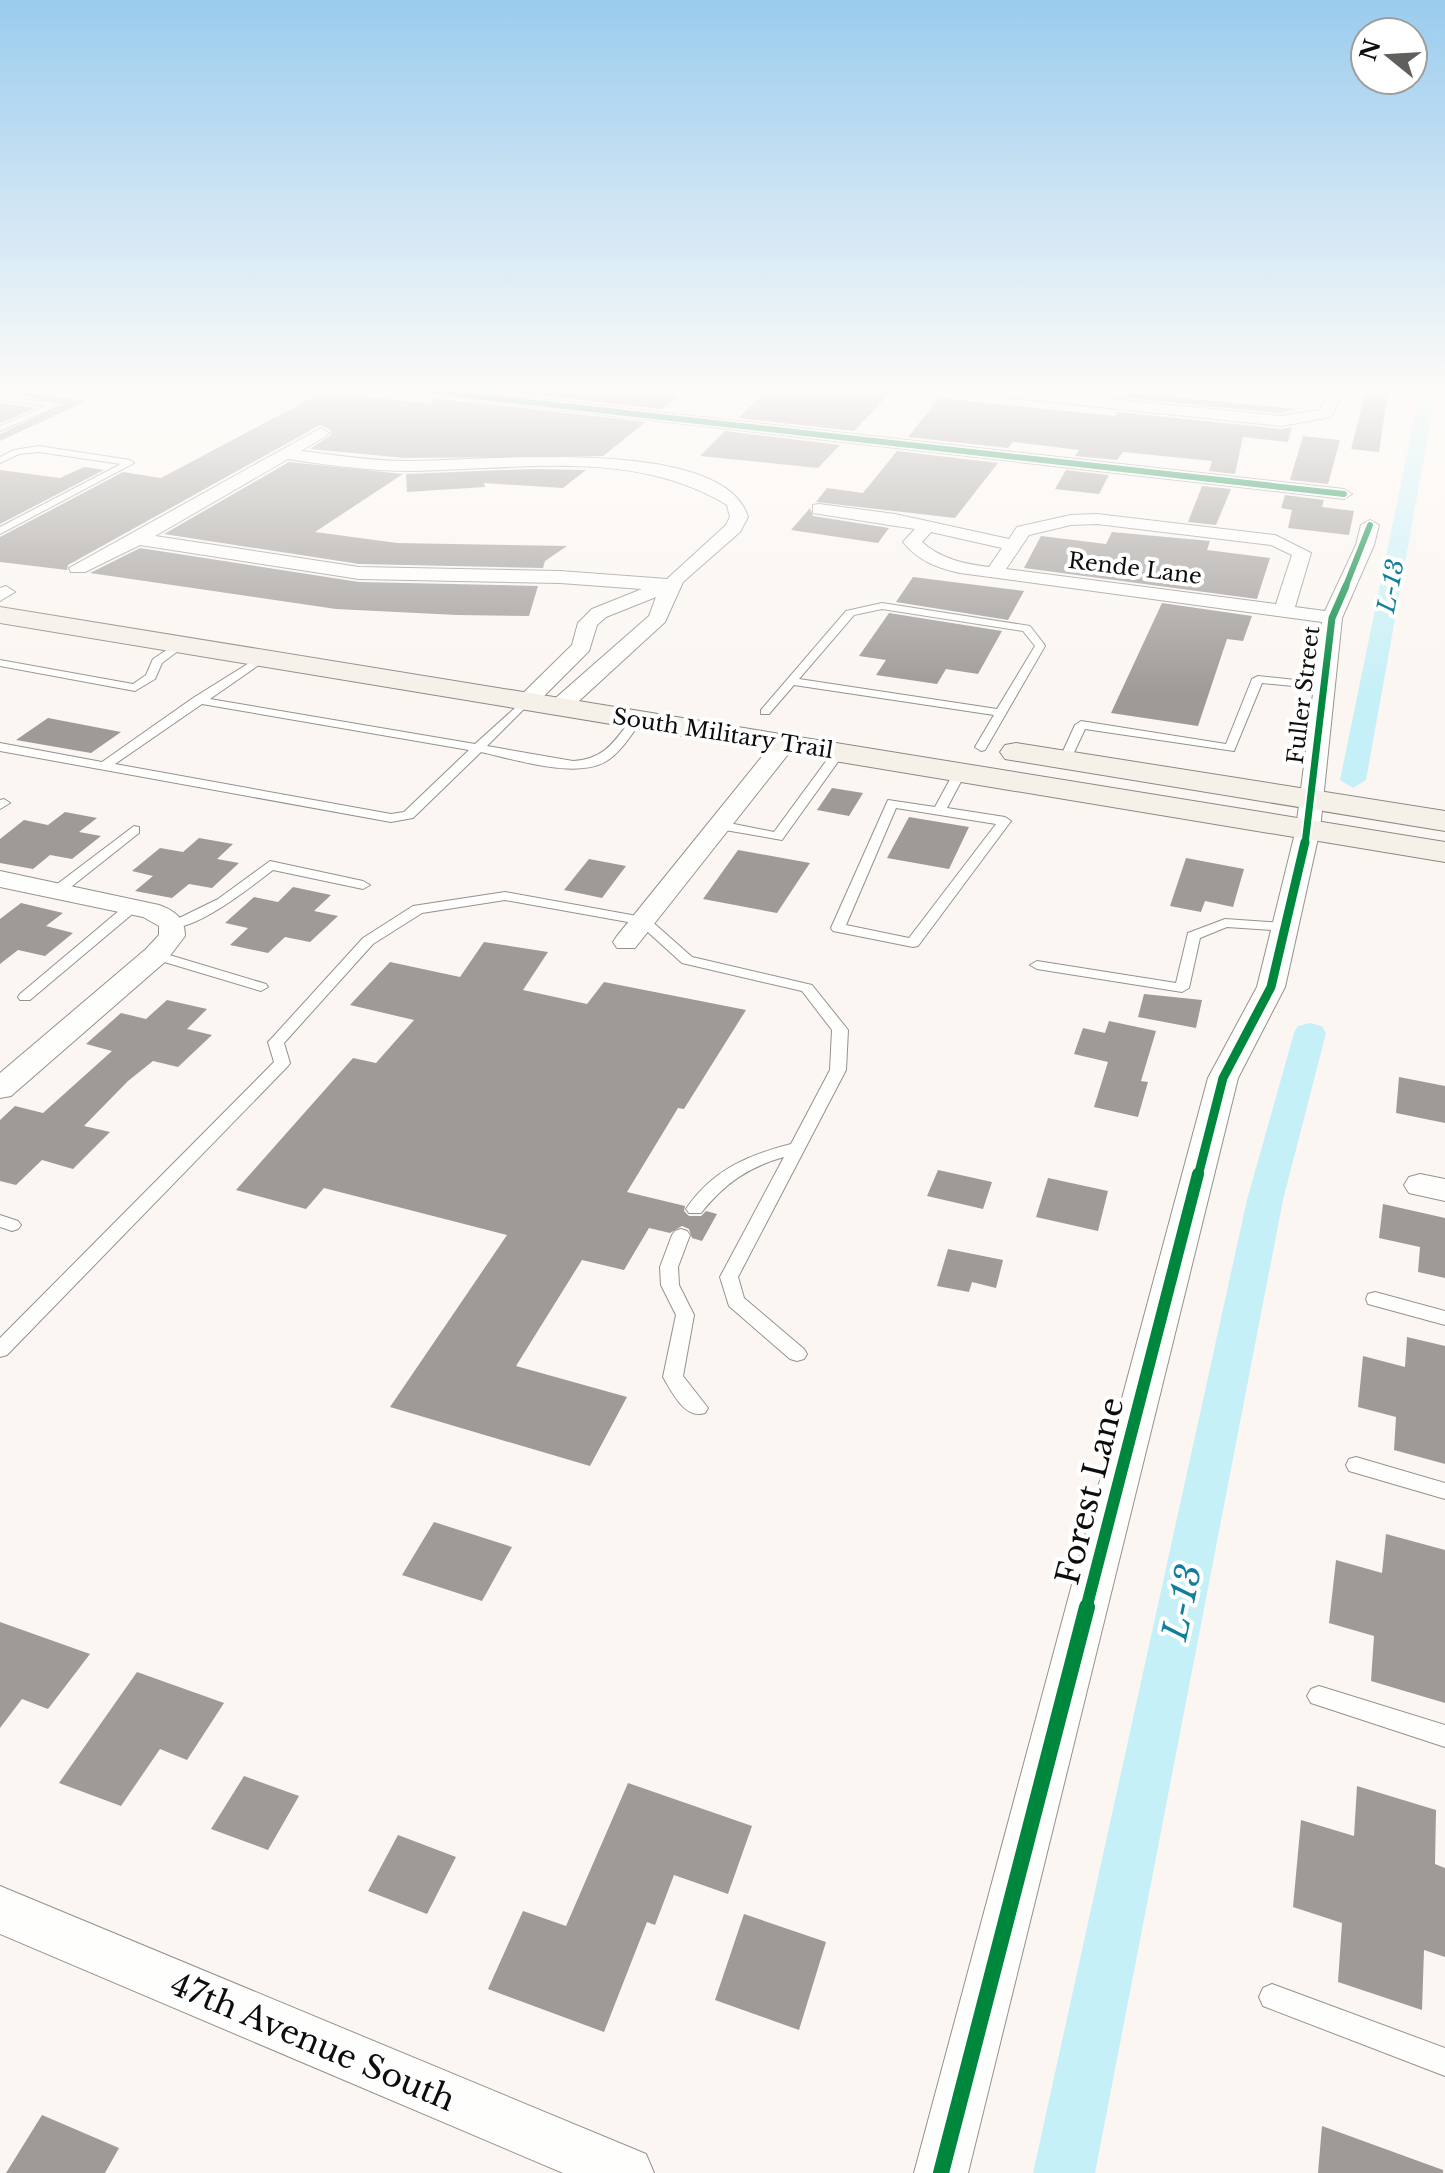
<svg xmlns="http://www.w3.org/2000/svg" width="1445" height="2173" font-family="'Libre Baskerville',serif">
<rect width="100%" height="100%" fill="#fbf6f1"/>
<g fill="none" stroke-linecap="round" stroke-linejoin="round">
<path fill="#c6f0f7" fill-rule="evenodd" d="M1420,391H1436L1366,780L1353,788L1340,780Z
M1310,1023L1322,1026L1326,1033L1283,1200L1095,2173H1033L1247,1200L1294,1033L1298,1026Z"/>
</g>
<path fill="#9e9a97" d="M0,391H6L86,401L0,441V434L63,404Z
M499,391H613L677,398L662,409Z
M765,391H892L854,431L738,418Z
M1366,391H1388L1379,452L1351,449Z
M323,392L431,404V398L646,422L603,456L405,458L310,449L331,435V430L320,425L68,565L67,570L0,562V537L123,472L161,478Z
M1128,393L1183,398L1297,409L1281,413L1126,398Z
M939,398L1115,416L1118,412L1281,429L1292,427L1288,442L1243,437L1235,474L1209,471L1212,461L1123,452L1117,460L1075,456L1079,450L1013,442L1008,448L908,437Z
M0,403L36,408L0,423Z
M725,431L840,445L818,468L700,456Z
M1303,436L1340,440L1328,484L1290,480Z
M897,451L998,463L955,518L816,502L827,488L863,493Z
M289,462L403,474L315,532L397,543L567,546L545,561L543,568L359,564L164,534Z
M84,467L104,470L0,524V470L60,478Z
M532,469L586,470L563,488L484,483L485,487L407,492L406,474Z
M1066,470L1109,475L1099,494L1055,489Z
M1202,486L1231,489L1216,525L1188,522Z
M1285,495L1324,500L1322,507L1354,511L1349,535L1288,528L1292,510L1281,508Z
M810,508L813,516L889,528L878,543L791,530Z
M1112,532L1210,541L1207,550L1270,558L1257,599L1024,568L1041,536L1106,544Z
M140,548L359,582L538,586L529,616L457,615L336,609L90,573Z
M913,577L1024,591L1008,620L896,602Z
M1162,603L1252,616L1243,641L1227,639L1198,726L1111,713Z
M889,613L1002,631L978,674L946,669L937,684L876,675L886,660L859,656Z
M48,718L121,732L91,753L16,740Z
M832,788L863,793L849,816L817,810Z
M65,812L97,818L79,832L101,836L72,859L50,855L33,869L0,863V839L24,820L48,825Z
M909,817L969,827L949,869L887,858Z
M199,838L233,844L217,859L239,863L212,888L189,884L172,898L135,891L153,876L132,871L160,848L183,852Z
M738,850L810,863L777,913L703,899Z
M1186,858L1244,869L1233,907L1205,901L1201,912L1170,906Z
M589,859L626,866L602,898L564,890Z
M293,887L331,895L314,911L338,916L310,942L285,937L268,953L230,945L248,928L225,923L254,897L278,902Z
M21,903L63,913L46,926L73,933L45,956L18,950L0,964V919Z
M484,942L548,952L523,990L587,1004L604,982L746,1010L684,1109L678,1108L627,1192L685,1206L684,1211L689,1216H701L706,1211L717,1214L702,1241L692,1238L689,1229L682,1226L670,1233L649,1228L624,1270L582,1260L516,1366L627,1397L590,1466L390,1407L507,1235L324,1188L306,1209L236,1190L353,1058L376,1063L414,1020L350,1005L390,962L460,977Z
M1144,994L1202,1000L1196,1028L1138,1017Z
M167,1000L207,1009L187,1029L212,1035L178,1067L153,1061L128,1081L84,1126L110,1132L73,1169L42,1160L16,1185L0,1181V1120L15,1106L43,1113L112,1051L86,1044L121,1013L146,1019Z
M1109,1021L1156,1031L1141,1081L1148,1082L1138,1117L1094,1107L1108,1062L1074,1054L1083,1028L1105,1033Z
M1399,1077L1445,1086V1123L1396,1113Z
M938,1170L992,1182L983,1209L927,1196Z
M1048,1178L1108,1191L1098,1231L1036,1217Z
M1383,1204L1445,1218V1278L1418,1272L1420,1247L1379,1238Z
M948,1249L1003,1260L996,1288L972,1282L969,1292L937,1286Z
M1407,1337L1445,1346V1464L1394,1450L1396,1417L1358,1407L1363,1356L1405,1367Z
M434,1522L512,1547L482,1601L402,1575Z
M1386,1534L1445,1550V1703L1371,1681L1374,1636L1329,1623L1336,1560L1382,1573Z
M0,1622L90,1654L48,1709L22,1699L0,1728Z
M137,1672L224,1703L187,1760L160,1749L121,1806L59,1783Z
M244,1776L299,1796L268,1850L211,1829Z
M628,1783L752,1826L728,1894L674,1875L655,1925L647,1922L604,2032L488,1989L523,1911L566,1926Z
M1357,1786L1436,1810L1435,1864L1445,1868V1957L1424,1950L1422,2010L1338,1982L1342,1923L1293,1907L1301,1820L1354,1836Z
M398,1835L456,1857L427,1914L368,1891Z
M744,1914L826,1942L799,2030L715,2000Z
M42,2115L119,2148L105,2173H6Z
M1322,2126L1443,2170V2173H1318Z"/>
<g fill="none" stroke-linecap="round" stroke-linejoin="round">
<g stroke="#949290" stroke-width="2">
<path id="service" d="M0,396L56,403L60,405L0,431V426L47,406L0,400Z
M39,446L130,460L134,463L0,534V527L121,464L39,452L19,454L0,463V457L14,450Z
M882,603L1030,626L1044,644L1045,646L985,750L981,751L975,747L994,715L794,685L769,714H761V710L846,611ZM882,609L1023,631L1035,646L997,709L799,679L854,615Z
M177,643L186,645L162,663L155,679L135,691L0,666V660L133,684L146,675L153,659Z
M262,655L267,658L266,660L210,699L475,744L526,698L532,701L487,746L573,761C606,759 615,740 633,717L643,719C632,733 621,753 605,762C575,779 513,759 481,752L413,818L391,822L0,751V743L102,762L193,698ZM202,704L469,750L404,812L391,814L115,764Z
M1258,676L1324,683L1330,686L1324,689L1262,683L1234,751L1085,729L1069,763H1061L1059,760L1075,725L1081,721L1226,744L1252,679Z
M839,748L845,752L782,840L719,829L713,825L719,821L774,832L835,749Z
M960,768L966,772L947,808L1005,817L1011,821L918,946L913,947L833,931L831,928L888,800L935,807L954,772ZM896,808L996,824L909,938L846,925Z
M4,799L10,803L0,809V800Z
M134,826L139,827V833L62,894H52L50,891L52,888Z
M270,861L363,881L370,885L363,889L273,870C251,887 195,932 167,928L165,925L218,899Z
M505,892L648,918L692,957L812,985L848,1030L846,1070L738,1277L744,1298L804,1349L807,1354L804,1359L797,1361L790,1359L729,1306L720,1277L784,1157C748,1167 724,1184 701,1213H689L686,1209C712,1170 748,1155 791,1144L830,1070L832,1030L802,991L682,963L639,924L505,900L422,913L373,944L284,1043L290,1063L288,1066L7,1355L0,1357V1338L274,1062L268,1042L271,1039L363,938L413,906Z
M132,903L139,907L137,910L30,1000H20L18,997L20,994L127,904Z
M1225,919L1285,923L1292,927L1285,931L1227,927L1200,938L1189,988L1182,992L1037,969L1030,965L1037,961L1176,983L1188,933Z
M156,951L266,984L268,987L261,991L151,958L149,955L151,952Z
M0,1215L18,1221L21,1225L18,1229L12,1231L0,1227Z
M681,1229L687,1231L690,1235L678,1267L679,1285L694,1315L683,1376L708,1408L705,1413C685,1420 672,1392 663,1377L676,1315L661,1285L660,1267L672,1235L675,1231Z
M1375,1292L1445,1311V1325L1368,1304L1366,1299L1368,1294Z
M1356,1457L1445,1483V1499L1349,1471L1346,1465L1349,1459Z
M1319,1686L1445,1725V1747L1311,1703L1307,1696L1311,1689Z
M1272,1984L1445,2048V2076L1263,2006L1259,1997L1263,1988Z"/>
</g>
<g stroke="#949290" stroke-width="2">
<path id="minor" d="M424,391H471L1344,489L1352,494L1344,499L431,395Z
M977,391H1029L1281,416L1320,410L1330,391H1344L1331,417L1281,426L984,395Z
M321,428L329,433L326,436L301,451C336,455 371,461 405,461C475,462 723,433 748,517L740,532L683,582L665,622L567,712L559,713L548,707L551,702L649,616L656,597L606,617L597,625L589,651L534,706L526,707L515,701L572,645L578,623L592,609L642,589L560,583L359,579L140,545L85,572H71L69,568ZM288,459C328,465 370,471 410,471C517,470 632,447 727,505L730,517L726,525L667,579L560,571L359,567L155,536Z
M819,504L895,514L1009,539L1017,527L1071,515L1097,514L1275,535L1311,553L1295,607L1325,611L1356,545L1361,525L1370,520L1379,525L1374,545L1342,618L1320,829L1285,987L1238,1078L968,2173H914L1208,1078L1257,987L1296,829L1322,622L960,573C938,568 918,561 903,542L915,529L813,513V505ZM1097,524L1271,545L1292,555L1276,604L1006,569L1029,535L1071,525ZM931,532L1002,548L989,567C964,564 941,559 922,542Z
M6,586L15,592L0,601V588Z
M785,736L796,743L793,748L635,948H617L613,942L617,936L777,738Z
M0,871L159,905C175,911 185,918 185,936L166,961L11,1096L0,1098V1073L146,949L159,935V926L143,917L0,887Z
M1420,1174L1445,1179V1201L1409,1193L1404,1185L1409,1177Z
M0,1886L646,2154L654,2173H563L0,1934Z"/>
</g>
<g stroke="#8b8986" stroke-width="2">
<path id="secondary" d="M0,607L1445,842V862L0,623Z
M1016,743L1445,811V831L1005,759L1000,752L1005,745Z"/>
</g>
<use href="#service" fill="#fefefd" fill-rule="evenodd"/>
<use href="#minor" fill="#fefefd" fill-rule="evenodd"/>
<use href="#secondary" fill="#f5f0e8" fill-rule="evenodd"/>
<g stroke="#fff" stroke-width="9">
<path id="cycleway-far4" d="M431,391L1344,494
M1345,588L1370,525"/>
</g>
<g stroke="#fff" stroke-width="11">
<path id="cycleway-far3" d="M1305,844L1332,618L1346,586"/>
</g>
<g stroke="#fff" stroke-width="14">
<path id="cycleway-far2" d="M1198,1176L1223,1078L1271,987L1305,842"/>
</g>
<g stroke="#fff" stroke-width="17">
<path id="cycleway-far1" d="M1086,1609L1198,1174"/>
</g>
<g stroke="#fff" stroke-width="21">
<path id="cycleway" d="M941,2173L1087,1607"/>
</g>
<use href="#cycleway-far4" stroke="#00873e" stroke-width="6"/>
<use href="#cycleway-far3" stroke="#00873e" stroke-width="7"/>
<use href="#cycleway-far2" stroke="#00873e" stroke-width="9"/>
<use href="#cycleway-far1" stroke="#00873e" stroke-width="12"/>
<use href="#cycleway" stroke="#00873e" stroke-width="16"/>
</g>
<linearGradient id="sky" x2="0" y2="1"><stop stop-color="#9accee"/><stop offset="0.56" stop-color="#fdfbf9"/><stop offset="1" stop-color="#fdfbf9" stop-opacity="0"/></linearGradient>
<rect width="1445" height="695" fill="url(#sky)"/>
<g text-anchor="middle" stroke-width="8" stroke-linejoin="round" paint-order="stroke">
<g font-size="22" fill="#0d0d0d" stroke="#fff">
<text transform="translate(1135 568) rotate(7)" y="8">Rende Lane</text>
<text transform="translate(1303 695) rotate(-83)" y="8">Fuller Street</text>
<text transform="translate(723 733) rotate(9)" y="8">South Military Trail</text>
</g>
<g font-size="24" font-style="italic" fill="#107f9e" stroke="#fff">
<text transform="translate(1391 586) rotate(-79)" y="8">L-13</text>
</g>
<g font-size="32" fill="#0d0d0d" stroke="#fff">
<text transform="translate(1090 1491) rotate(-76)" y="11">Forest Lane</text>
<text transform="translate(313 2042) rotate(23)" y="11">47th Avenue South</text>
</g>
<g font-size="34" font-style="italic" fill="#107f9e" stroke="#fff">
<text transform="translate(1182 1602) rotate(-78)" y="12">L-13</text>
</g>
</g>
<g transform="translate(1389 56) rotate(288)"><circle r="38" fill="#ffffff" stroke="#9e9e9e" stroke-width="2"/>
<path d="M0-6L14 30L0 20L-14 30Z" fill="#605f5d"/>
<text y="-12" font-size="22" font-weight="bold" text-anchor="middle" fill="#0d0d0d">N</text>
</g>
</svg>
